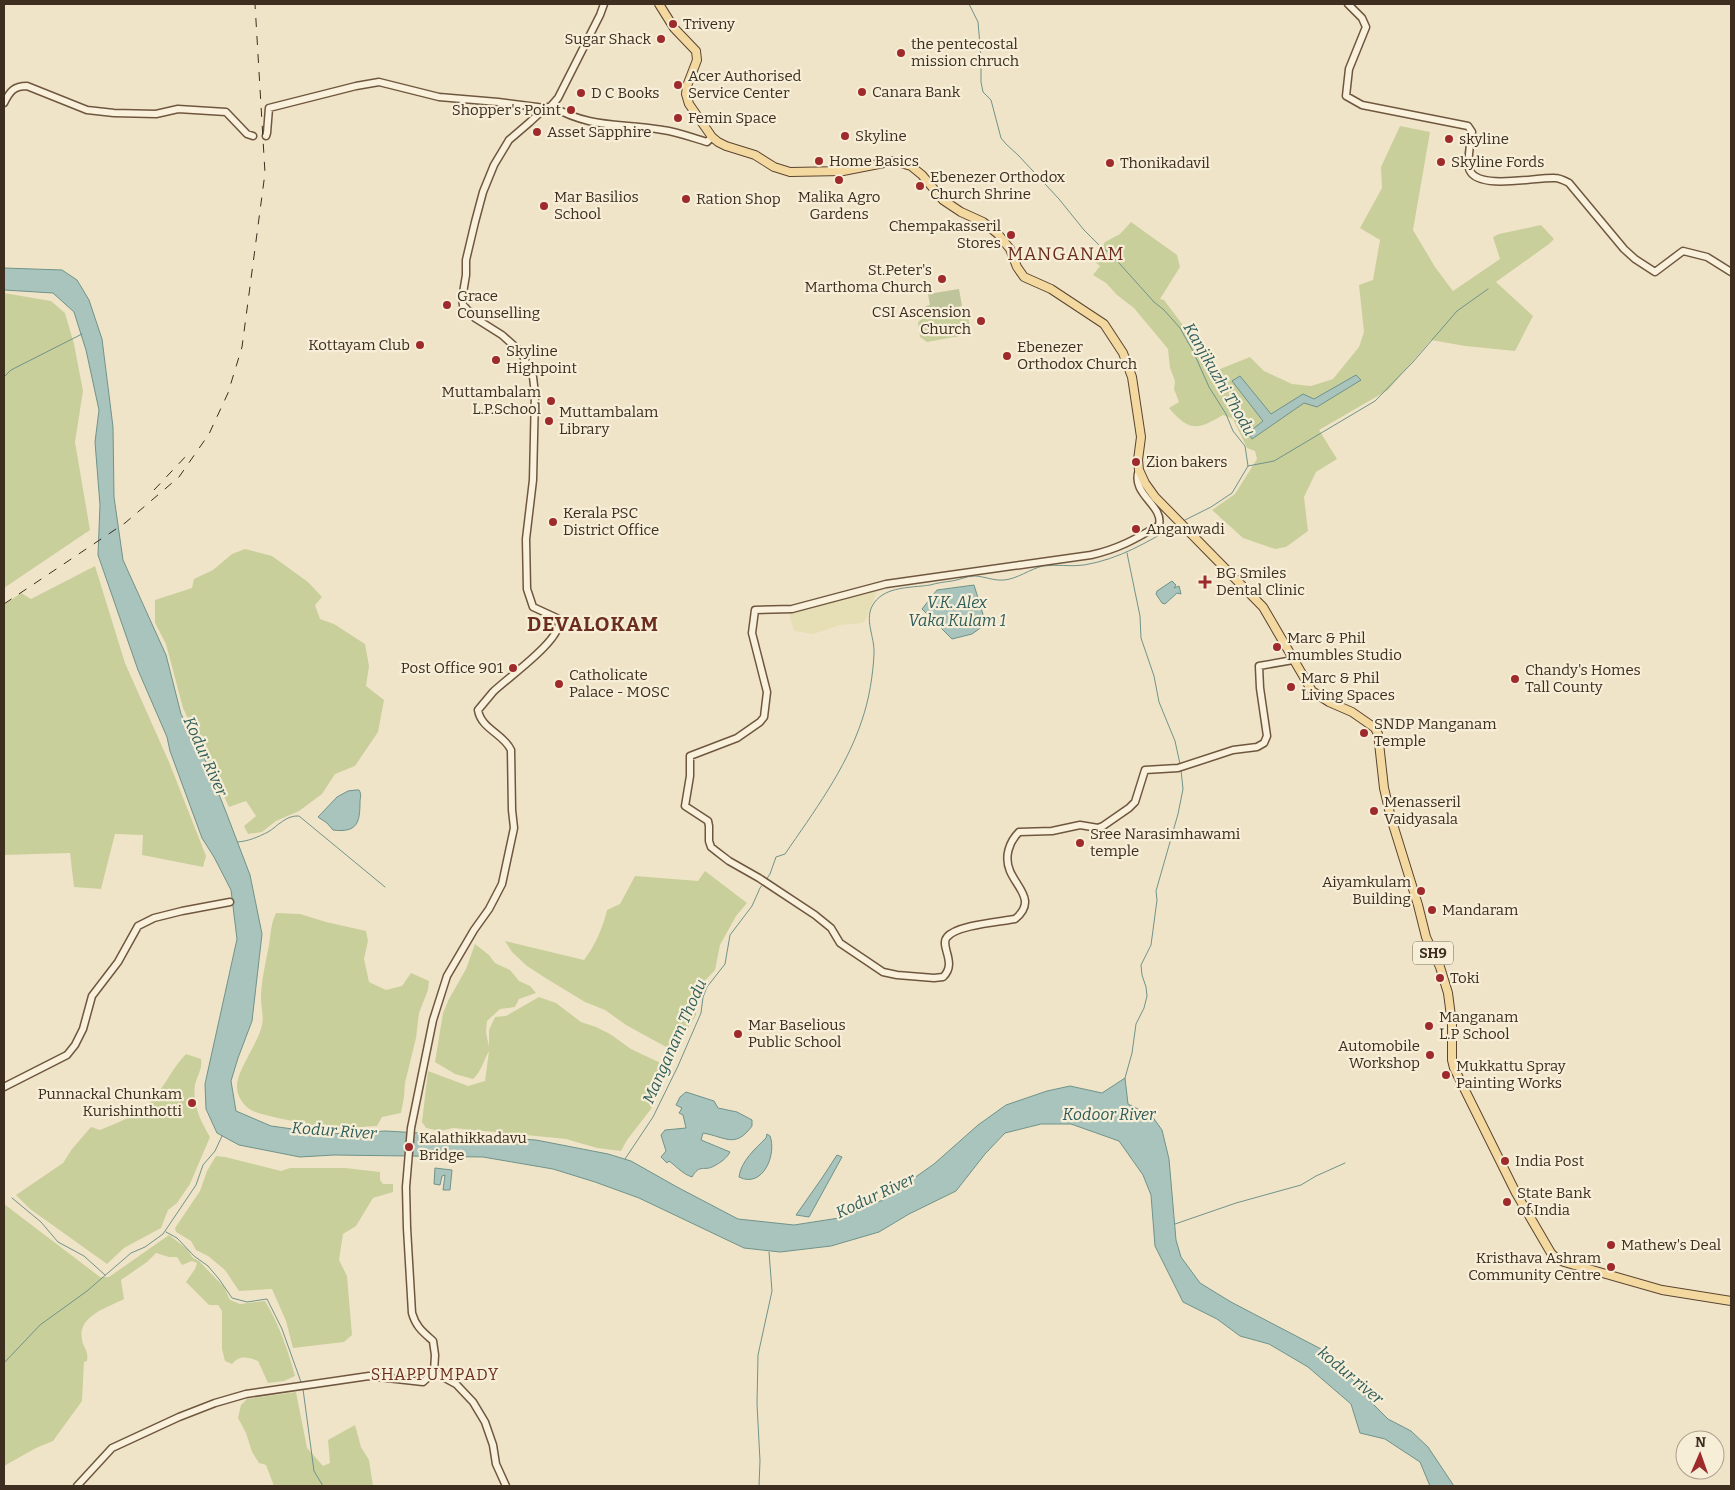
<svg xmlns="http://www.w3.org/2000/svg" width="1735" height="1490" font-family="Bitter,serif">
<rect width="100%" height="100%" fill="#f0e4c8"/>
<path fill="#e6deb5" d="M877,591L867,617L863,623L840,625L813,634L794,631L788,611Z"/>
<path fill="#c9cf9b" d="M1400,126L1430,132L1413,230L1435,267L1453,291L1500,259L1493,237L1499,234L1541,225L1554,239L1549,244L1496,282L1533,316L1515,351L1465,346L1431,340L1388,390L1319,430L1337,459L1316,472L1304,497L1308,531L1286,547L1275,549L1243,538L1212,510L1235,494L1257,459L1255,451L1247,448L1233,419L1223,415C1198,430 1189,432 1169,408L1179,402L1174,389L1175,381L1170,368L1168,349L1134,308L1117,295L1106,283L1093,275L1100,266L1095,262L1105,242L1120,234L1131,222L1177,255L1180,267L1160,299L1164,300L1191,336L1210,373L1250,357L1264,371L1292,384L1311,386L1333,379L1359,347L1364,332L1359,285L1373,280L1380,240L1360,228L1382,188L1381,167Z
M4,293L51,301L65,313L74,344L83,391L75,442L90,530L4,588Z
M965,308H967L971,334L927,342L920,337L918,322L926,315Z
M245,549L272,556L308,582L322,597L315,605L320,619L334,624L365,644L369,666L366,686L384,700L378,732L355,766L335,774L322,794L299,811L276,821L262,832L248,834L244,826L256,816L246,801L229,807L183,708L166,644L155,623V600L192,588L194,579L213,570L232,554Z
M95,566L125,663L169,762L206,856L203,867L142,855L143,835L115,834L101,889L74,887L70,853L4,855V605L21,593L31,599Z
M705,871L747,903L736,916L720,945L715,970L697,989L696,1015L682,1038L677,1053L626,1025L605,1010L585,1002L547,979L527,966L512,952L505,941L584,960C595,946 603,927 607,910L620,904L635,876L698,881Z
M276,913L300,914L326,922L366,931L368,941L364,959L369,982L386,990L402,986L411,973L429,981L428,990L419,1013L416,1038L405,1083L404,1097L401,1113L382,1117L377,1126C364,1126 353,1129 340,1129C330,1129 257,1115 251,1110C244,1106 237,1096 237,1088C236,1071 258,1044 262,1025C264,1017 261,1007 261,999C261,983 265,965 268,950C271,937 270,925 276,913Z
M475,944L489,955L495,963L510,970L519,981L530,986L536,993L519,999L515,1007L500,1009L487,1021L486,1032L489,1047V1030L495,1017L506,1016L539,997L556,1003L581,1022L596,1027L610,1034L631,1049L669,1067L651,1109L627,1140L621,1151L597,1148L566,1139L453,1128L440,1131L426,1128L422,1122L428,1071L468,1086L485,1081L489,1051C483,1061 482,1071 473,1079L455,1074L435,1062L443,1013L449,999L466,969Z
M186,1054L201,1059C203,1068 197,1076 195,1085C192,1104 201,1122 210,1137L190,1184L177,1203L168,1210L161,1228L124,1248L107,1264L30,1209L16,1195L63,1163L72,1149L91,1127L100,1130C117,1123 138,1115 151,1101C165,1087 172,1068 186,1054Z
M216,1156L225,1157L281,1171L290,1168H345L380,1172V1180L383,1184H393V1192L373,1198L356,1226L343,1234L339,1260L347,1276L352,1335L344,1342L293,1348L286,1321L272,1289L239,1291L225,1270L208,1256L196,1250L191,1241L176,1232L175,1228L200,1191L207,1171Z
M4,1204L100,1277H109L169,1235L187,1249L193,1258L199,1261L224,1287L230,1300L240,1304L265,1301C279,1324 288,1350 295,1376L284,1381L268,1383L258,1361C247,1357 240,1355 232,1364L225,1361L222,1349V1311L218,1305H209L186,1282L195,1269L197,1263L192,1261L182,1265L177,1257H169L156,1253L147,1262L121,1280L124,1299C109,1307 77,1316 82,1339C83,1349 89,1349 87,1361L84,1362L82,1401L53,1441L36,1448L4,1466Z
M296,1392L307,1448L323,1466L330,1463L328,1440L355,1425L361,1447L369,1460L373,1486H274L266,1465L259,1463L252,1452L246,1433L238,1418L241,1405L247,1399Z"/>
<path fill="#bfc49a" d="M959,289L962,306L927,313L926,306L930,305L928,294Z"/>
<path fill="#a9c4bc" stroke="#6f938a" d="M4,268L62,270L77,280L89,300L102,339L113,427L114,497L123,560L166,655L181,714L202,752L226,812L250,875L262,934L252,1021L238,1058L231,1081L236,1111L271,1126L329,1134L386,1131L536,1140L608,1154L631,1161L677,1187L738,1219L794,1225L839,1218L883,1200L934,1164L978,1125L1006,1105L1047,1091L1070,1086L1102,1093L1125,1078L1128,1104L1152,1116L1162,1130L1169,1159L1176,1240L1181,1257L1200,1283L1231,1302L1321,1349L1346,1371L1367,1398L1388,1419L1411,1431L1428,1447L1454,1486H1430L1420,1462L1385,1439L1360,1433L1351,1404L1308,1367L1269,1344L1240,1336L1217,1319L1183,1302L1155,1246L1151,1195L1143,1175L1119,1141L1071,1124H1041L1005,1133L985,1154L956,1191L909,1214L879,1232L831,1246L780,1252L744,1248L639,1198L595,1182L553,1169L483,1157L334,1155L300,1157L239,1145L217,1133L206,1109L205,1084L237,939L231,890L214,857L202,838L170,751L167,737L138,670L98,555L100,505L95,442L99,410L86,350L74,312L53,293L4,290Z
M1356,375L1361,380L1317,407L1304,403L1252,439L1248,433L1263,421L1232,381L1240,376L1271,414L1303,394L1314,399Z
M1172,581L1176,585L1174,588L1179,586L1181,594L1177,593L1165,604L1162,603L1156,594L1157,591Z
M974,585L986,624L972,634L952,639L922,609L937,590Z
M356,790H359C362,795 360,797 360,802C360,823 357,833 333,830L327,823L318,817L337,797L348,791Z
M686,1092L714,1101L718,1108L737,1112L752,1120V1126C735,1149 726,1137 703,1133L701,1140L730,1152C727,1158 720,1163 714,1166C704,1172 700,1163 692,1177C683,1174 677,1167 669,1161L667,1163L661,1157L666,1151L661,1135L665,1130L686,1128L683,1115L679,1113L682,1108L676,1105L680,1097Z
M767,1134L770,1136C777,1154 763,1189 739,1177C741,1161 755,1149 766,1138Z
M837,1155L842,1157L809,1217L796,1215L822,1178Z
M435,1168L452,1170L450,1190H443L445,1175L442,1176L440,1185L434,1184Z"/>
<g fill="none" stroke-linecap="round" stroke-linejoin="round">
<path stroke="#6f938a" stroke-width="1" d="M969,4L978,22L981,57V82L983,92L991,100L1001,138L1006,144L1019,156L1059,199L1084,230L1101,247L1110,253L1154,302L1164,310L1180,328L1193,351L1209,387L1226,414L1233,431L1245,446L1248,466L1232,493L1211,507L1183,521
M4,377L11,370L82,334
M1248,466L1274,461L1375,401L1413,362L1457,311L1488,289
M1127,553L1140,616L1141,638L1154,676L1159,702L1175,741L1180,764
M238,842C249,841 258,837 268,832C278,826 286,815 299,816L385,887
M766,880L770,874L776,857L785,854C813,813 846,769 862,720C869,700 873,675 874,654C875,636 863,619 874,603C886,586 911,588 930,585C937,583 944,582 952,581C959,580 967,576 974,576C984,576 993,581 1004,580C1017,579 1030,569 1043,566C1056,564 1071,567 1084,565C1120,559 1147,542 1177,525
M1125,1078L1132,1053L1136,1024L1144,1008L1147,996L1146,987L1142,975L1141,965L1151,945L1157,900L1156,891L1178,814L1183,789L1181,770
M625,1159L653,1117L678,1066L701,1013L703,997L707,987L725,964L730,935L752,906L760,888L764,883
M12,1198L41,1222L58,1242L84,1256L105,1275
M1175,1224L1236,1203L1301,1185L1316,1176L1345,1163
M166,1232L177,1238L194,1256L208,1266L219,1279L232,1298L247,1302L267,1299L282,1329L301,1382
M4,1363L40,1325L87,1291L131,1253L145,1247L163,1234L196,1185L203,1165L215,1151L222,1136
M303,1389L314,1471L323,1486
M759,1486L760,1461L757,1404L758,1355L772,1291L769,1252"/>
<g stroke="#6f573f" stroke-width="9">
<path id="secondary" d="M1348,4L1362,18L1366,27L1349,69L1346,96L1362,105L1468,126L1472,132C1471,140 1466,164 1470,171C1480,190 1536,177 1555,178C1560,178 1565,181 1569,183L1624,249L1635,259L1655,272L1683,251L1707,257L1731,272
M4,103C10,91 14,86 27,86L87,110L114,113L156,114L178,109L226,112L247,134L253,136
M551,106C594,130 619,122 663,130C678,132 693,138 707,142L712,137
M266,136L267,133L269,108L356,86L379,82L439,97L498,102L545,108
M1139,470C1130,494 1164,505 1159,525C1136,539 1118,549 1091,555L886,584L792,609L755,610L752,633L767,692L764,717L760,722L737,738L690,756V776L685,806L708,821L709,826V841L711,847L716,851L729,861L759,878L815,915L831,928L840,943L883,972L897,975L934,978L943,977C958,963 939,946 947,937C957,925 999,922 1015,919C1037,901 1017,888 1010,871C1004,857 1009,842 1019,832L1052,831L1080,825L1098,828L1103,826L1129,808L1135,802L1145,770L1178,768L1233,750L1257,747L1264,743L1267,736L1260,688L1259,666L1293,660
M4,1087L67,1055L75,1045L83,1029L92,996L118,962L138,926L154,918L182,911L230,902
M77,1486L112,1448L179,1417L215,1403L246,1394L369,1376L423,1382L434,1372
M506,1486L496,1464L493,1445L485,1422L473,1402L456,1384L434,1372L435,1355L433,1341C423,1332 416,1327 412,1313L407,1228L406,1187L411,1128L433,1020L447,976L474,930L489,909L502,884L514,828L512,810L511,750C504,734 481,729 478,710C483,704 488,698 493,692C507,678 564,639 559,619L533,607L527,589L526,539L533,480L535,394L533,377L521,352L502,335L475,318L463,305L462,299L466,275V260L475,222L483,192L494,165L509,140L530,122L545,108L551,106L558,98L600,15L604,4"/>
</g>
<g stroke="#5b4430" stroke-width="10">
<path id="primary" d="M659,4L674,28L696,51L697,60L687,86L686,94L689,104L712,137L718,142L726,146L755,155L774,167L790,172L843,171L894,161L911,166L922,175L943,200L961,212L983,222L998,234L1010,249L1017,267L1024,277L1051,289L1104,324L1123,353L1132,377L1141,437L1138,460L1139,470L1145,483L1155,497L1263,607L1312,691L1329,702L1352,712L1375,728L1378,734L1384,788L1391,818L1418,905L1426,937L1440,967L1448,993L1452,1024V1060L1454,1068L1516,1193L1551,1253L1556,1258L1564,1262L1662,1290L1731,1301"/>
</g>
<use href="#secondary" stroke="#faf1dc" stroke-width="6"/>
<use href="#primary" stroke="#f3d9a0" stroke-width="8"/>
<path stroke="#3d2e20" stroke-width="1" stroke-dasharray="9 9" stroke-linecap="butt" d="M154,490L188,454
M4,604L125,523L179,477L209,434L228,393L242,347L265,173L255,4"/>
</g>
<g fill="#9e2a2b" stroke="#f7eed8" stroke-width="2">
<circle cx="673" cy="24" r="5"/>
<circle cx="661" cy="39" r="5"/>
<circle cx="901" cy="53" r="5"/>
<circle cx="678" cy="85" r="5"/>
<circle cx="862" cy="92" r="5"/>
<circle cx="581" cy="93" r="5"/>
<circle cx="571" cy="110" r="5"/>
<circle cx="678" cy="118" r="5"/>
<circle cx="537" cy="132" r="5"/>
<circle cx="845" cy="136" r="5"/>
<circle cx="1449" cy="139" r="5"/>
<circle cx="819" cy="161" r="5"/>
<circle cx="1441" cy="162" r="5"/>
<circle cx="1110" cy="163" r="5"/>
<circle cx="839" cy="180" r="5"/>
<circle cx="920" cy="186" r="5"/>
<circle cx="686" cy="199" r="5"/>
<circle cx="544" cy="206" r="5"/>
<circle cx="1011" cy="235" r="5"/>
<circle cx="942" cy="279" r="5"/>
<circle cx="447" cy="305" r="5"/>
<circle cx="981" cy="321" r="5"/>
<circle cx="420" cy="345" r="5"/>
<circle cx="1007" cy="356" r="5"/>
<circle cx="496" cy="360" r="5"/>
<circle cx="551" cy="401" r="5"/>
<circle cx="549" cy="421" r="5"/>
<circle cx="1136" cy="462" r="5"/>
<circle cx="553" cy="522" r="5"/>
<circle cx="1136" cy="529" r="5"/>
<path d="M1202.5 574.5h5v5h5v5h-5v5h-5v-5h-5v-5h5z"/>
<circle cx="1277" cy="647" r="5"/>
<circle cx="513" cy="668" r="5"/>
<circle cx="1515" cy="679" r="5"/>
<circle cx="559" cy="684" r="5"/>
<circle cx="1291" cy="687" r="5"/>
<circle cx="1364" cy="733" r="5"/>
<circle cx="1374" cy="811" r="5"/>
<circle cx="1080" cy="843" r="5"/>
<circle cx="1421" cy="891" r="5"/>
<circle cx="1432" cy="910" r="5"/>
<circle cx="1440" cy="978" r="5"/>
<circle cx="1429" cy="1026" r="5"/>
<circle cx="738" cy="1034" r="5"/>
<circle cx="1430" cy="1055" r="5"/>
<circle cx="1446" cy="1075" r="5"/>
<circle cx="192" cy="1103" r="5"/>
<circle cx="409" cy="1147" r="5"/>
<circle cx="1505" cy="1161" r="5"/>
<circle cx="1507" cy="1202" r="5"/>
<circle cx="1611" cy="1245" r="5"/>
<circle cx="1611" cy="1267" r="5"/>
</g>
<g text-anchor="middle" stroke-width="4.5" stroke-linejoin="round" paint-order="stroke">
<rect fill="#f7eed8" stroke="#756857" stroke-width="1" x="1413" y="941.5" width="40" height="23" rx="4"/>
<g font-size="14" font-weight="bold" fill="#3d2e20">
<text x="1433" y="958">SH9</text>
</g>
<g font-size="15" fill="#3d2e20" stroke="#f7eed8" text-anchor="start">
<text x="683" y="29">Triveny</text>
<text x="651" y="44" text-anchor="end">Sugar Shack</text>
<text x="911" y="49">the pentecostal<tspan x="911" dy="17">mission chruch</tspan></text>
<text x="688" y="81">Acer Authorised<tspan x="688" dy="17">Service Center</tspan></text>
<text x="872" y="97">Canara Bank</text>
<text x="591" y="98">D C Books</text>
<text x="561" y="115" text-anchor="end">Shopper's Point</text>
<text x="688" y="123">Femin Space</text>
<text x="547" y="137">Asset Sapphire</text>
<text x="855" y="141">Skyline</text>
<text x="1459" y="144">skyline</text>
<text x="829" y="166">Home Basics</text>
<text x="1451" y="167">Skyline Fords</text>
<text x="1120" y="168">Thonikadavil</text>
<text x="930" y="182">Ebenezer Orthodox<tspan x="930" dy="17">Church Shrine</tspan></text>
<text x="554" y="202">Mar Basilios<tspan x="554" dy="17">School</tspan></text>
<text x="839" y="202" text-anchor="middle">Malika Agro<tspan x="839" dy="17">Gardens</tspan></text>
<text x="696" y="204">Ration Shop</text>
<text x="1001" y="231" text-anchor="end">Chempakasseril<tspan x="1001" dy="17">Stores</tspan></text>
<text x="932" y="275" text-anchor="end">St.Peter's<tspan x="932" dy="17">Marthoma Church</tspan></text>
<text x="457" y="301">Grace<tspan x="457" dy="17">Counselling</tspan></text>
<text x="971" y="317" text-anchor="end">CSI Ascension<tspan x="971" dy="17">Church</tspan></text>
<text x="410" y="350" text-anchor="end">Kottayam Club</text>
<text x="1017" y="352">Ebenezer<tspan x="1017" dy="17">Orthodox Church</tspan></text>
<text x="506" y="356">Skyline<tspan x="506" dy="17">Highpoint</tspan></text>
<text x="541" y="397" text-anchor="end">Muttambalam<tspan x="541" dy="17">L.P.School</tspan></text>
<text x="559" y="417">Muttambalam<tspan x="559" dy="17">Library</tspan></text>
<text x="1146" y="467">Zion bakers</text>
<text x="563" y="518">Kerala PSC<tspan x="563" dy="17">District Office</tspan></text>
<text x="1146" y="534">Anganwadi</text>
<text x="1216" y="578">BG Smiles<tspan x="1216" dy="17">Dental Clinic</tspan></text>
<text x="1287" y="643">Marc &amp; Phil<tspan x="1287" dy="17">mumbles Studio</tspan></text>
<text x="503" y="673" text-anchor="end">Post Office 901</text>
<text x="1525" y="675">Chandy's Homes<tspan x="1525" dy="17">Tall County</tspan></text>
<text x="569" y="680">Catholicate<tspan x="569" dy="17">Palace - MOSC</tspan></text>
<text x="1301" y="683">Marc &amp; Phil<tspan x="1301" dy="17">Living Spaces</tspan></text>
<text x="1374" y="729">SNDP Manganam<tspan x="1374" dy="17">Temple</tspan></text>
<text x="1384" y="807">Menasseril<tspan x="1384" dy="17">Vaidyasala</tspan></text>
<text x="1090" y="839">Sree Narasimhawami<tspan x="1090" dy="17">temple</tspan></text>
<text x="1411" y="887" text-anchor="end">Aiyamkulam<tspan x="1411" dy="17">Building</tspan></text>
<text x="1442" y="915">Mandaram</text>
<text x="1450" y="983">Toki</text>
<text x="1439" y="1022">Manganam<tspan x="1439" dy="17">L.P School</tspan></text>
<text x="748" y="1030">Mar Baselious<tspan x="748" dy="17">Public School</tspan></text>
<text x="1420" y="1051" text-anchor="end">Automobile<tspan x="1420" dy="17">Workshop</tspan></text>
<text x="1456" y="1071">Mukkattu Spray<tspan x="1456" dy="17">Painting Works</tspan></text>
<text x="182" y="1099" text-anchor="end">Punnackal Chunkam<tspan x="182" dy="17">Kurishinthotti</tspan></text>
<text x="419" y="1143">Kalathikkadavu<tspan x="419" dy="17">Bridge</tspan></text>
<text x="1515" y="1166">India Post</text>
<text x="1517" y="1198">State Bank<tspan x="1517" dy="17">of India</tspan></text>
<text x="1621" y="1250">Mathew's Deal</text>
<text x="1601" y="1263" text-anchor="end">Kristhava Ashram<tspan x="1601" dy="17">Community Centre</tspan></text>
</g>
<g font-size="16" font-style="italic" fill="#2f5d5a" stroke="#f7eed8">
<text transform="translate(1220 379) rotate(60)" y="6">Kanjikuzhi Thodu</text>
<text x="957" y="608">V.K. Alex<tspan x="957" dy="18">Vaka Kulam 1</tspan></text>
<text transform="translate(206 756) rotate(66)" y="6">Kodur River</text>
<text transform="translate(674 1041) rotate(-66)" y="6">Manganam Thodu</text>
<text x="1109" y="1120">Kodoor River</text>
<text transform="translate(334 1130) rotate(4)" y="6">Kodur River</text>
<text transform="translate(875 1195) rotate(-25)" y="6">Kodur River</text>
<text transform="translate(1351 1375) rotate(40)" y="6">kodur river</text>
</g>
<g font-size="16" letter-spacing="1" fill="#6b2e1e" stroke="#f7eed8">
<text x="435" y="1380">SHAPPUMPADY</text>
</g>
<g font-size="18" letter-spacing="1" fill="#6b2e1e" stroke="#f7eed8">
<text x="1066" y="260">MANGANAM</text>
</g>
<g font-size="20" font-weight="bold" letter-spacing="1" fill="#6b2e1e" stroke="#f7eed8">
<text x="593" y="631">DEVALOKAM</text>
</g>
</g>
<rect width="1735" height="1490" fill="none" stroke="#3d2e20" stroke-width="10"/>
<g transform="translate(1700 1455) rotate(2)"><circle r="24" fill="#f7eed8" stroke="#ada18e"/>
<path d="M0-4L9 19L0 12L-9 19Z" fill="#9e2a2b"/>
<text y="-8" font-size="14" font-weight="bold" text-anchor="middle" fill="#3d2e20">N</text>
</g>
</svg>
